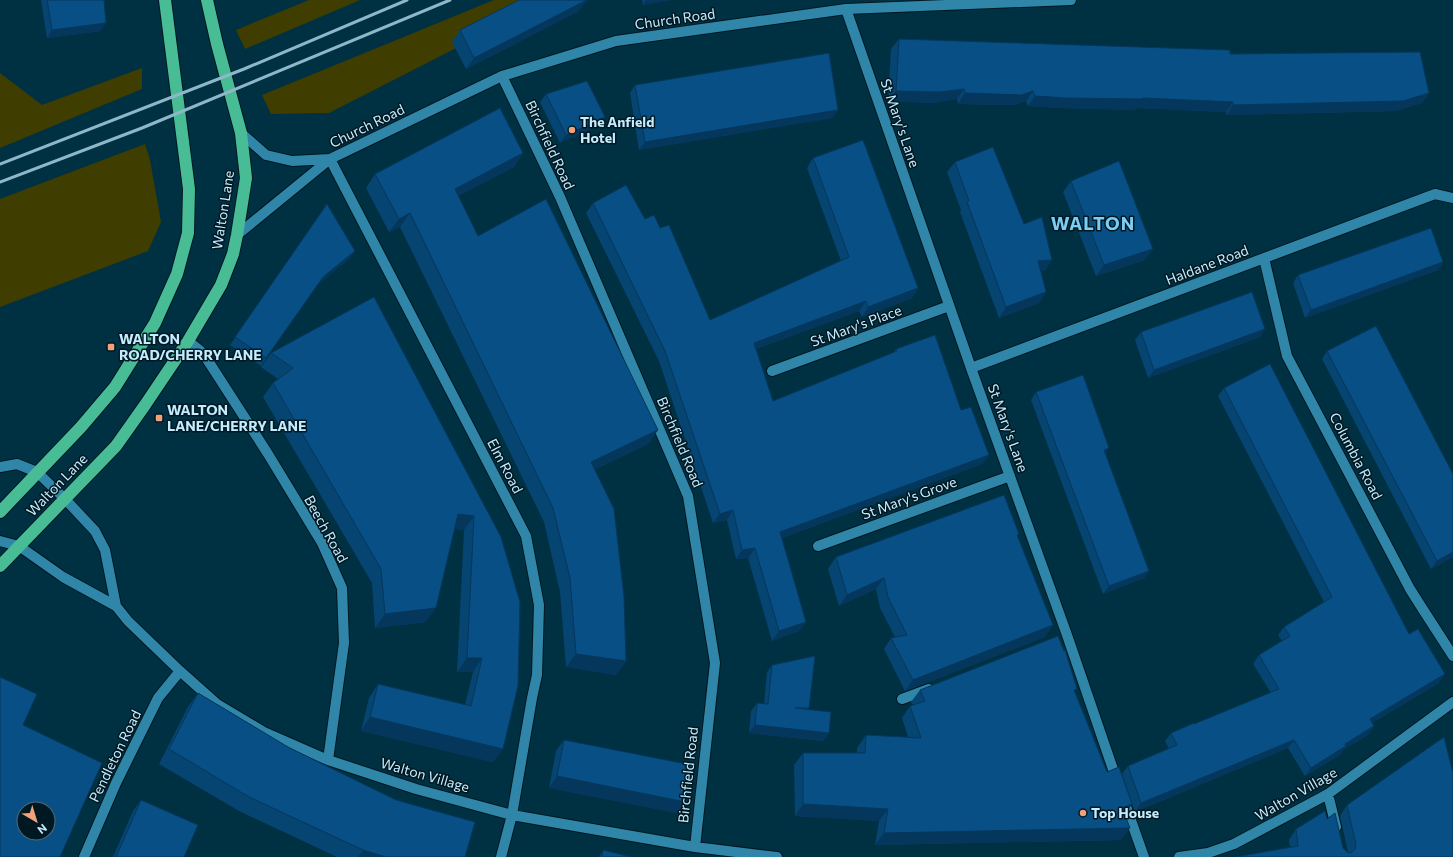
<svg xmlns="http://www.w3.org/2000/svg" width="1453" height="857" font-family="Commissioner,sans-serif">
<rect width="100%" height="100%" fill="#003142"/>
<path fill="#3f3d00" d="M309,0H360L245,49L236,30Z
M494,0H550L329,113L271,114L262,95Z
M142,68V89L0,148V73L42,105Z
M145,144L150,160L161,222L148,251L0,307V199Z"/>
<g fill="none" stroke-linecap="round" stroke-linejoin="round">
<g stroke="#001822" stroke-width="12">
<path id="minor" d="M846,9L971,368L1067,635L1117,781
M502,76L560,197L688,496L715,663L695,847
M241,133L266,155L292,161L330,159
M330,159L526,536L539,605L537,675L532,698L512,815L501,857
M237,235L330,159L502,76L616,41L846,9L1071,0
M1264,258L1287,356L1410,589L1422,608L1453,656
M188,341L203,353L268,454L322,543L342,588L344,643L328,760
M971,368L1435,194L1453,198
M772,371L949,306
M0,467L17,464L37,472L65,499L95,531L105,550L116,606
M0,541L19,546L63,577L116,606L128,621L180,671L217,704L264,732L328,760L416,789L512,815L695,847L777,857
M818,546L1010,476
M902,699L929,689
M1328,794L1336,827
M1123,798L1144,857
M84,857L116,783L158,698L180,671
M1179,857L1208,853L1234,844L1328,794L1453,702"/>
</g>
<g stroke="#001822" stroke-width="14">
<path id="highway" d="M0,512L81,427L115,387L155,323L177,274L188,233L189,189L165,0
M0,566L116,446L145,405L188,341L221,285L233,254L237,235L246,178L241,133L217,44L207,0"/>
</g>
<use href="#minor" stroke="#2f86a8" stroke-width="10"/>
<use href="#highway" stroke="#48bc95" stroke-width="12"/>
<path stroke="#8eb8ca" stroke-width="3" d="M0,164L244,69L407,0
M0,182L142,128L450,0"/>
</g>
<path fill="#064472" d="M41,0H104L101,31L47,38Z
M642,0H671L643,5Z
M579,11L466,69L452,42L460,30Z
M899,39L1230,54L1429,93L1422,103L1396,111L1226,115V112L1136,108L1135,110L1060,108L1028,106L1026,101L1014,105L958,104L957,99L933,103L888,101L891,49Z
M635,85L838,110L832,118L639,150L630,93Z
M546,94L605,117L599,125L560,143L540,102Z
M523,153L514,167L458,196L478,236L658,430L648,444L594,470L626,661L616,675L566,667L560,592L544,522L400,227L389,232L366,188L375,174Z
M813,158L918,288L912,298L862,317L859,311L756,349L773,401L893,353L896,349L961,410L989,455L982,464L782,538L806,622L799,631L772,641L748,558L736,559L727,520L713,523L659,361L586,213L593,203L645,219L660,228L710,320L841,261L807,168Z
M955,162L1024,224L1045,271H1041L1046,292L1039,303L999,318L960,212L961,210L947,172Z
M1071,181L1145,260L1096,276L1063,192Z
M327,204L350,258L317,285L261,366L230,345Z
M1443,262L1438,270L1305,318L1293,283L1298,275Z
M374,297L501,537L503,749L493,762L361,731L369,698L378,684L465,705L473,672H457L464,530L455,529L426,622L375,628L372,583L263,397L273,383L278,379L261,367L271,353Z
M1141,332L1260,337L1148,378L1135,340Z
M1327,351L1453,557L1431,569L1322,359Z
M1224,388L1409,634L1439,683L1372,723L1374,726L1368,735L1343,750L1340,755L1305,776L1288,748L1135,812L1122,774L1128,766L1169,749L1165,741L1171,733L1194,724L1271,693L1253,664L1259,655L1282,641L1278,635L1284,627L1324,602L1218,396Z
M1036,392L1109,448L1105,453L1149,571L1144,578L1103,594L1031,400Z
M1017,537L1045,637L905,691L884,649L891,638L895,637L880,608L876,589L839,606L828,569L836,557Z
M772,665L808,709L829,733L823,741L749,733L751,711L757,703L764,704L767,672Z
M920,690L1075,692L1107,772L1132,804L1124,815L1121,840L875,845L879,821L795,816L794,765L803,753H857V748L866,735L908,737L902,718L910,706L913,705L911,702Z
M198,693L288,747L465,857H337L239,811L159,764L188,707Z
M564,740L677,813L549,788L556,751Z
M141,800L184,857H113L133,811Z
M1347,805L1453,857H1236L1290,847L1289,840L1296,829L1327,819L1343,848L1348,852L1340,816Z
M603,850L631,857H599Z"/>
<path fill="#05375c" d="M587,0L579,11L466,69L474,58Z
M646,0H671L643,5Z
M106,23L101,31L47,38L52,30Z
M964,89L957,99L933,103L888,101L896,91Z
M1033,91L1026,101L1014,105L958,104L965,93Z
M1429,93L1422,103L1396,111L1226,115L1233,105Z
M1035,96L1143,98L1233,102L1226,112L1136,108L1135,110L1060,108L1028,106Z
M838,110L832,118L639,150L645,142Z
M605,117L599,125L560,143L566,135Z
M523,153L514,167L445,203L455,189Z
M410,213L400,227L389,232L399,219Z
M1153,249L1145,260L1096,276L1104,265Z
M355,251L350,258L317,285L323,277Z
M1052,260L1045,271H1031L1038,261Z
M1443,262L1438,270L1305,318L1311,310Z
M918,288L912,298L862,317L868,307Z
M1046,292L1039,303L999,318L1006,307Z
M866,301L859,311L747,352L754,343Z
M1265,329L1260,337L1148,378L1154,370Z
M658,430L648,444L581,476L591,462Z
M1109,448L1104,455V450Z
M989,455L982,464L774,541L780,532Z
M733,510L727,520L713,523L720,514Z
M458,514L474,516L464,530L449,528Z
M755,548L748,558L736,559L742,550Z
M1453,552V557L1431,569L1437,561Z
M1149,571L1144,578L1103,594L1109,586Z
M884,578L876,589L839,606L847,595Z
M436,608L426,622L375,628L385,614Z
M806,622L799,631L772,641L779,631Z
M1053,625L1045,637L905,691L913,680Z
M576,654L626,661L616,675L566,667Z
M467,658H482L473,672H457Z
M1445,674L1439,683L1364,728L1370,719Z
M370,717L503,749L493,762L361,731Z
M755,725L829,733L823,741L749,733Z
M1374,726L1368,735L1343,750L1340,755L1305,776L1311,768L1345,744Z
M1294,740L1288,748L1135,812L1141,803Z
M557,776L685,802L677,813L549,788Z
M803,804L888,809L879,821L795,816Z
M1132,804L1123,817L1122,808Z
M1130,828L1121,840L875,845L884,833Z
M363,850L386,857H358Z"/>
<path fill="#074f84" stroke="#05375c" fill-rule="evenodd" d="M47,0H104L106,23L52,30Z
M519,0H587L474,58L460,30Z
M899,39L1230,50V54L1420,52L1429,93L1403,101L1233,105V102L1143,98L1142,99L1067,98L1035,96L1033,91L1021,95L965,93L964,89L940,92L896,91Z
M829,53L838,110L645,142L635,85Z
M587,81L605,117L566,135L546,94Z
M500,108L523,153L455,189L478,236L546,199L658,430L591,462L614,509L624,597L626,661L576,654L570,578L553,508L410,213L399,219L375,174Z
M863,140L918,288L868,307L866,301L754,343L773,401L897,351L896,349L935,335L961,410L971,407L989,455L780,532L806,622L779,631L755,548L742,550L733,510L720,514L665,351L593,203L626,185L645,219L654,215L660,228L669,225L710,320L849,257L813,158Z
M993,147L1024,224L1042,217L1052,260L1038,261L1046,292L1006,307L967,202L969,201L955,162Z
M1119,161L1153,249L1104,265L1071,181Z
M327,204L355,251L323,277L266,358L235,337Z
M1431,228L1443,262L1311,310L1298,275Z
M1252,292L1265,329L1154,370L1141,332Z
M374,297L501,537L520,602L518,686L503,749L370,717L378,684L471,706L482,658H467L474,516L458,514L436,608L385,614L381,569L273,383L293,368L271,353Z
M1376,326L1453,474V552L1437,561L1327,351Z
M1270,364L1409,634L1418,629L1445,674L1370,719L1374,726L1345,744L1346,746L1311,768L1294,740L1141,803L1128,766L1177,745L1171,733L1194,723V724L1279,689L1259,655L1290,636L1284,627L1332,597L1224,388Z
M1083,375L1109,448L1104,450L1149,571L1109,586L1036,392Z
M1004,495L1019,534L1017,535L1053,625L913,680L891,638L907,635L888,597L884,578L847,595L836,557Z
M1058,636L1064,651L1065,650L1077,689L1074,690L1107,772L1119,767L1132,804L1122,808L1130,828L884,833L888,809L803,804V753H865L866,735L921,738L910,706L925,701L920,690Z
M815,656L809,708H795L831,712L829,733L755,725L757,703L768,704L772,665Z
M0,677L37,694L23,725L102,763L60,857H0ZM24,809H48V833H24Z
M198,693L288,747L396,800L475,822L465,857H386L363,850L249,797L169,749Z
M1444,737L1453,773V857H1236L1298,846L1296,829L1325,811L1327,819L1335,813L1343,848L1347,852L1351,853L1355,849L1356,845L1347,805Z
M564,740L692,765L685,802L557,776Z
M141,800L198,825L184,857H116Z
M603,850L631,857H602Z"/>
<g fill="#f0a27a" stroke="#001822" stroke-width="1.5">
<circle cx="572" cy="130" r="4"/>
<rect x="107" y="343" width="8" height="8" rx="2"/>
<rect x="155" y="414" width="8" height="8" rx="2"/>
<circle cx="1083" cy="813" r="4"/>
</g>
<g text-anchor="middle" stroke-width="3" stroke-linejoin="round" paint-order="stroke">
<g font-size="14" fill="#c5ecfe" stroke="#001822">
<text transform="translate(675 19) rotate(-8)" y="5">Church Road</text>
<text transform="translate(900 123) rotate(71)" y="5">St Mary's Lane</text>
<text transform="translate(367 126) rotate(-26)" y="5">Church Road</text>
<text transform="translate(550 145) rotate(65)" y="5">Birchfield Road</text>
<text transform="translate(223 210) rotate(-81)" y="5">Walton Lane</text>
<text transform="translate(1207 265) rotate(-21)" y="5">Haldane Road</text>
<text transform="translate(856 326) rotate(-20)" y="5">St Mary's Place</text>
<text transform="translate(1008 428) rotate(70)" y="5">St Mary's Lane</text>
<text transform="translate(680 442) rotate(67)" y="5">Birchfield Road</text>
<text transform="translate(1356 456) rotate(62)" y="5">Columbia Road</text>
<text transform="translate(505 466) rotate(62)" y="5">Elm Road</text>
<text transform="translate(57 485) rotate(-46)" y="5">Walton Lane</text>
<text transform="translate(909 498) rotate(-20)" y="5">St Mary's Grove</text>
<text transform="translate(326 529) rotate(61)" y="5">Beech Road</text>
<text transform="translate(115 756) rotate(-64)" y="5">Pendleton Road</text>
<text transform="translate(425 775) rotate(16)" y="5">Walton Village</text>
<text transform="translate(688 775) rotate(-84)" y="5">Birchfield Road</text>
<text transform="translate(1296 794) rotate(-30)" y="5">Walton Village</text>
</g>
<g font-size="14" font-weight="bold" fill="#c5ecfe" stroke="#001822" text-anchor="start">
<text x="580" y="127">The Anfield<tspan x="580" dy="16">Hotel</tspan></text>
<text x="119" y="344">WALTON<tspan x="119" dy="16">ROAD/CHERRY LANE</tspan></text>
<text x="167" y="415">WALTON<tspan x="167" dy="16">LANE/CHERRY LANE</tspan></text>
<text x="1091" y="818">Top House</text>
</g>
<g font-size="18" font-weight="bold" letter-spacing="1" fill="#7acef2" stroke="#001822">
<text x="1093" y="230">WALTON</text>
</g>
</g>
<g transform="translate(36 821) rotate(142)"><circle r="19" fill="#001822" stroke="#4f6d7a"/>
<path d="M0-3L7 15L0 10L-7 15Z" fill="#f0a27a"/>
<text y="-6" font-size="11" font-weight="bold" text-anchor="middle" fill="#c5ecfe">N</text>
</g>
</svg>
